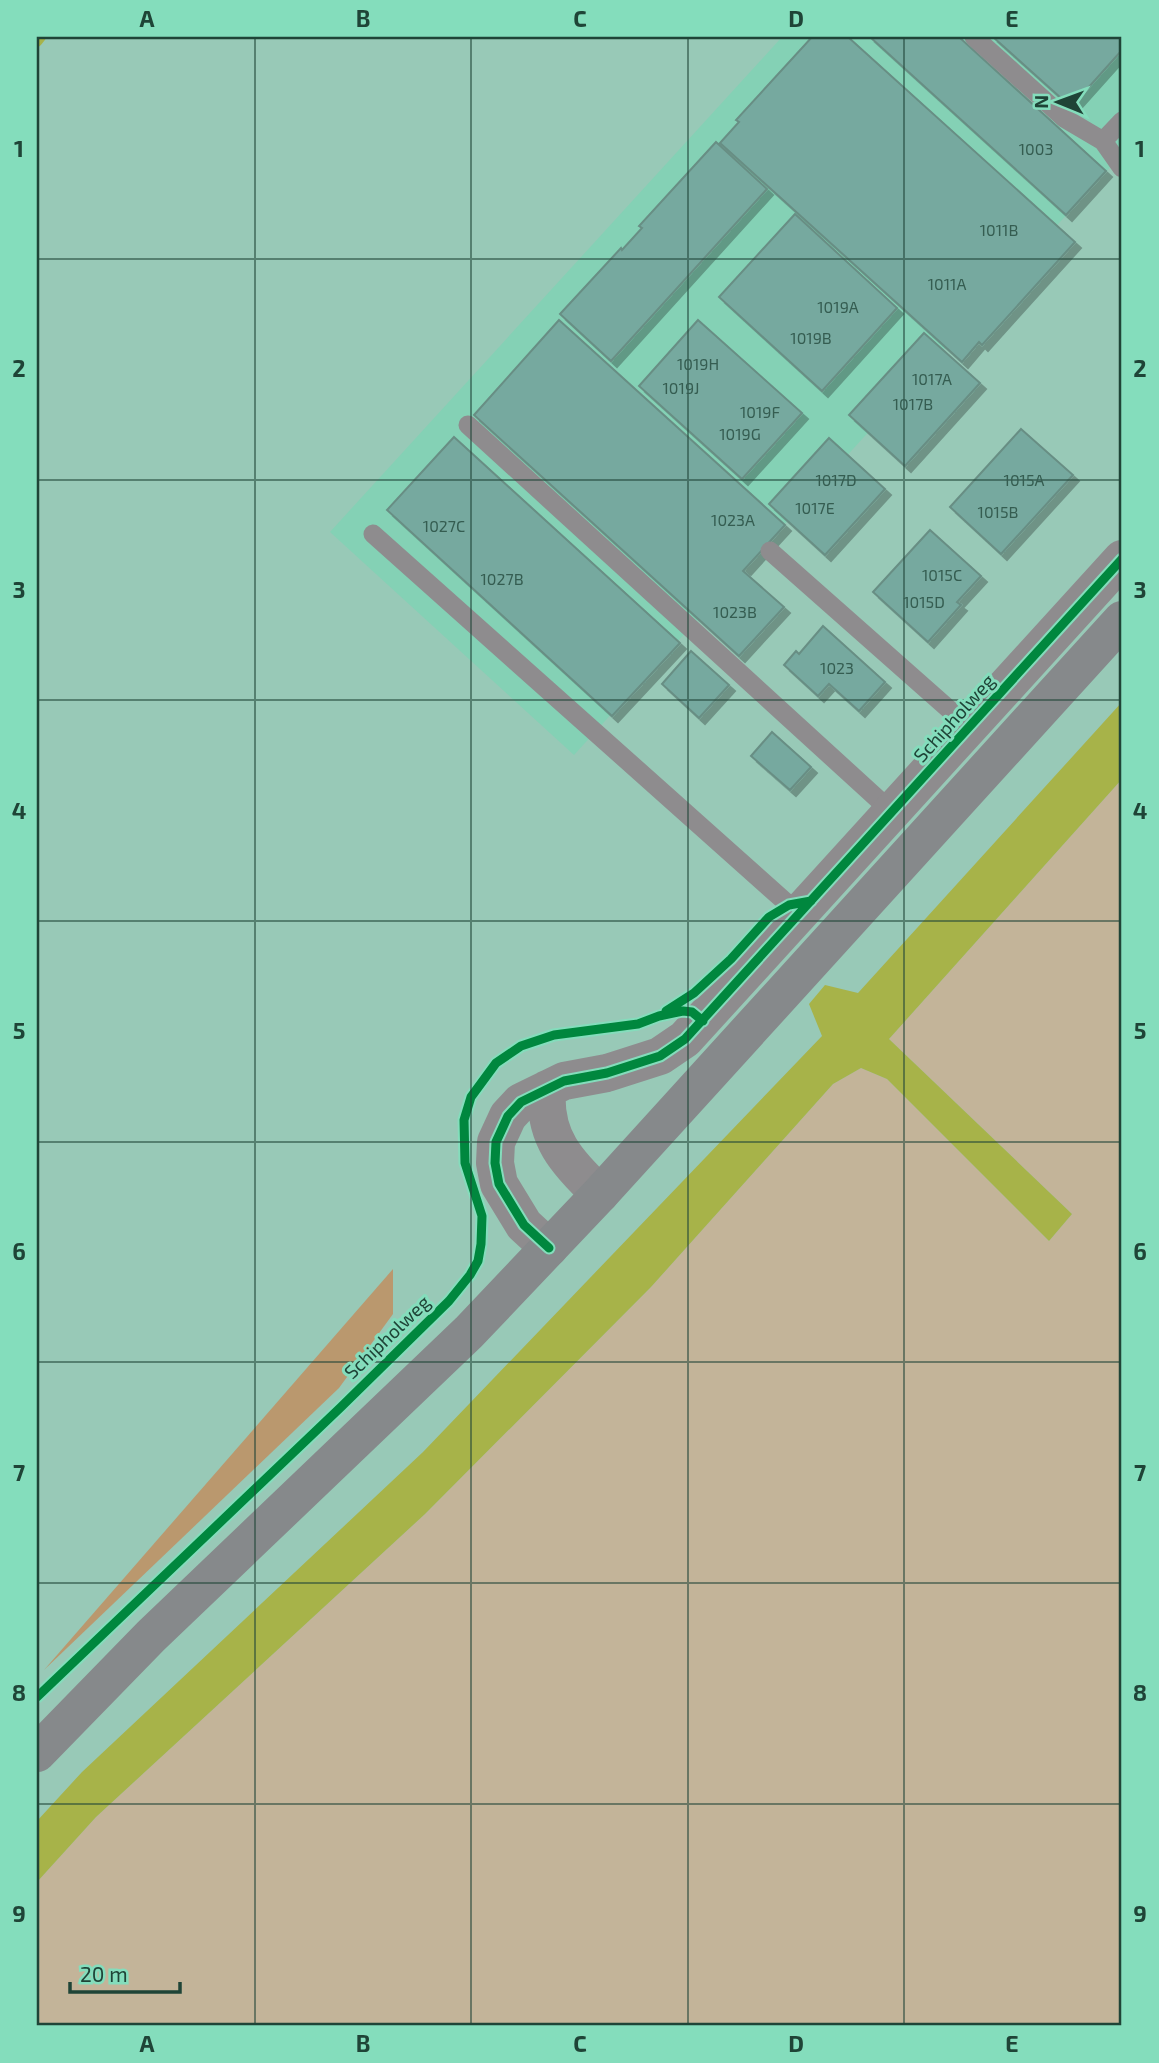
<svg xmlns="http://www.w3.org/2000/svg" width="1159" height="2063" font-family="'Exo 2',sans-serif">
<defs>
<filter id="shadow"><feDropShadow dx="6" dy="6" stdDeviation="0" flood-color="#0004"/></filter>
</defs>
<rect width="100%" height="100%" fill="#98c9b7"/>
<path fill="#84d1b5" d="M782,37H1122V154L574,755L330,532Z"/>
<path fill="#c3b499" d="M1122,779V2026H37V1882L96,1817L425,1514L651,1287L833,1084L861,1068L887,1079L1049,1241L1072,1214L889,1039Z"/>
<path fill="#ba986e" d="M393,1269V1314L339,1388L44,1670Z"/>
<path fill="#a7b349" d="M1122,702V779L889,1039L1072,1214L1049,1241L887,1079L861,1068L833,1084L651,1287L425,1514L96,1817L37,1882V1821L82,1772L423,1452L822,1036L809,1004L825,985L858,993Z"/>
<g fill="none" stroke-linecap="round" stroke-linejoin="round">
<path stroke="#a7b349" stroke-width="10" d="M37,42L41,37"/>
</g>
<path fill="#76a99f" stroke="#688e84" stroke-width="2" filter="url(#shadow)" d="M812,37H848L1075,242L982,345L979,342L962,362L720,143L739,122L736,120Z
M870,37H959L1106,171L1066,215Z
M993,37H1122V50L1071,107Z
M716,142L767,189L611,361L560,314L621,248L622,250L642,228L639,226Z
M795,214L897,308L822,391L719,297Z
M559,320L785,525L743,571L784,607L739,656L474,415Z
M698,320L802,413L742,479L639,386Z
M924,333L980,383L905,466L849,415Z
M1021,429L1073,475L1001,554L950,507Z
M454,437L680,643L612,716L387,510Z
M829,438L885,489L825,555L769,504Z
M930,530L981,576L957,602L961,605L928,642L873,592Z
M823,626L885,682L859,711L829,684L818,696L784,665L796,651L799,654Z
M691,651L729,685L699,718L662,684Z
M772,732L811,767L790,790L751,756Z"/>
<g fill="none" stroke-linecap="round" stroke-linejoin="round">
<path stroke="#8e8c8e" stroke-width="19" d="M974,37L1064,118L1103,141
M1122,121L1103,141L1122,168
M468,425L892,812
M373,534L789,905L800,913
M770,551L969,727"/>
<path stroke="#8e8c8e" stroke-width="38" d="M547,1089C543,1137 567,1163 600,1194
M549,1248L524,1225L499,1184L495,1163L496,1142L508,1116L521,1102L564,1081L607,1073L660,1056L685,1039L1122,559"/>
<path stroke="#86898b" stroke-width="38" d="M37,1753L151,1636L469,1332L600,1194L1122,620"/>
<g stroke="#84ddbc" stroke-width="13">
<path id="cycleway" d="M666,1011L694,993L731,959L769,917L789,905L811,901
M549,1248L524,1225L499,1184L495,1163L496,1142L508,1116L521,1102L564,1081L607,1073L660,1056L685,1039L1122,559
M37,1697L341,1407L449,1301L470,1275L478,1261L481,1244L482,1216L465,1163L464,1120L471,1097L496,1063L521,1046L554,1035L638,1024L659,1016L683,1011L692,1012L703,1021"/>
</g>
<use href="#cycleway" stroke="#00873e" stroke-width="9"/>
</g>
<path fill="none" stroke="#1f4437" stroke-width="2" stroke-opacity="0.55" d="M255,37V2026M471,37V2026M688,37V2026M904,37V2026M37,259H1122M37,480H1122M37,700H1122M37,921H1122M37,1142H1122M37,1362H1122M37,1583H1122M37,1804H1122"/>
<g text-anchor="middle" stroke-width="6" stroke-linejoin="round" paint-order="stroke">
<g font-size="16" fill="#355d51">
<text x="1036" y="155">1003</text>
<text x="999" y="236">1011B</text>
<text x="947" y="290">1011A</text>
<text x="838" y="313">1019A</text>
<text x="811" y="344">1019B</text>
<text x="698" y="370">1019H</text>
<text x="932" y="385">1017A</text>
<text x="681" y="394">1019J</text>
<text x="913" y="410">1017B</text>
<text x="760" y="418">1019F</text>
<text x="740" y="440">1019G</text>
<text x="836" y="486">1017D</text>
<text x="1024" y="486">1015A</text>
<text x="815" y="514">1017E</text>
<text x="998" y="518">1015B</text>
<text x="733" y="526">1023A</text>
<text x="444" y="532">1027C</text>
<text x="942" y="581">1015C</text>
<text x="502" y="585">1027B</text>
<text x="924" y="608">1015D</text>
<text x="735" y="618">1023B</text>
<text x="837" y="674">1023</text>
</g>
<g font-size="19" fill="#1f4437" stroke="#84ddbc">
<text transform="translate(954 718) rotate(-48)" y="7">Schipholweg</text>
<text transform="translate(387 1337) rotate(-44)" y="7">Schipholweg</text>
</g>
</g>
<rect width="1159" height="2063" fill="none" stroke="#84ddbc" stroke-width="77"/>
<g transform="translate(1058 102) rotate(271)" stroke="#84ddbc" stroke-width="5" paint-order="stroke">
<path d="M0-5L12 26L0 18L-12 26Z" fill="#1f4437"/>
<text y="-10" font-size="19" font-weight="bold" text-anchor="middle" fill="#1f4437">N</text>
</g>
<path d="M70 1982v10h110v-10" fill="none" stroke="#1f4437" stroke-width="3.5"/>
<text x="80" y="1982" font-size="21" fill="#1f4437" stroke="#84ddbc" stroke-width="5" paint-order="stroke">20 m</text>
<rect x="38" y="38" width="1082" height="1986" fill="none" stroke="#1f4437" stroke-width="2.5"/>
<g font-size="23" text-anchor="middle" font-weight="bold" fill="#1f4437">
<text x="147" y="27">A</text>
<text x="363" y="27">B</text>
<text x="580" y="27">C</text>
<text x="796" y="27">D</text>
<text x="1012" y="27">E</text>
<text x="19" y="157">1</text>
<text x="1140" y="157">1</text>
<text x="19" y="377">2</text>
<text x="1140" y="377">2</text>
<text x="19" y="598">3</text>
<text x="1140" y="598">3</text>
<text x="19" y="819">4</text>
<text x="1140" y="819">4</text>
<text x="19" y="1039">5</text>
<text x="1140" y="1039">5</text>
<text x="19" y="1260">6</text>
<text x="1140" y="1260">6</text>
<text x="19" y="1481">7</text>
<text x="1140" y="1481">7</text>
<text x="19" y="1701">8</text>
<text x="1140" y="1701">8</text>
<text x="19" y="1922">9</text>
<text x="1140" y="1922">9</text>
<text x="147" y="2052">A</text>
<text x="363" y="2052">B</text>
<text x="580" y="2052">C</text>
<text x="796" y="2052">D</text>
<text x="1012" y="2052">E</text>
</g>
</svg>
